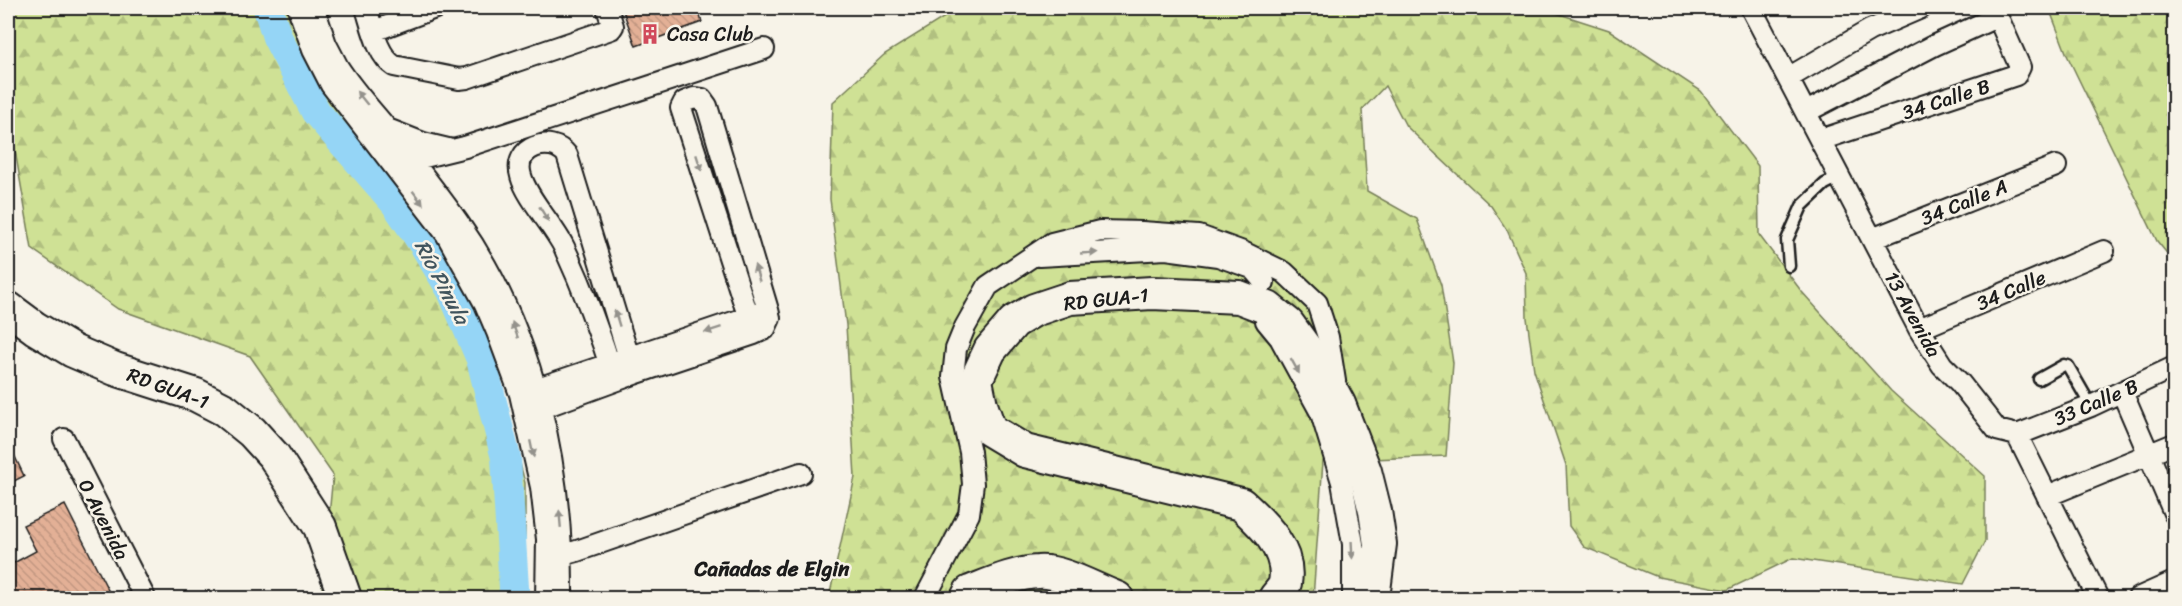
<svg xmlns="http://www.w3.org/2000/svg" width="2182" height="606" font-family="Sriracha,sans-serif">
<defs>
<pattern id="forest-firs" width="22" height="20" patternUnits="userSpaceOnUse" patternTransform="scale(1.5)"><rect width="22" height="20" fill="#cfe195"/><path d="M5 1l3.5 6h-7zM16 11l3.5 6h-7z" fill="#b1c080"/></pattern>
<pattern id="building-back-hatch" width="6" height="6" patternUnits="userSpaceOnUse" patternTransform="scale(1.5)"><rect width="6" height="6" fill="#e3b096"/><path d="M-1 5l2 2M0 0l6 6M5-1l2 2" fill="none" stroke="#c29781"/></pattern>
</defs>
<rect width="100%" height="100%" fill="#f7f3e8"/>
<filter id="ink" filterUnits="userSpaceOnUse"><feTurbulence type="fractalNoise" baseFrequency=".0167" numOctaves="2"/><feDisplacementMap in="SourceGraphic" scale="12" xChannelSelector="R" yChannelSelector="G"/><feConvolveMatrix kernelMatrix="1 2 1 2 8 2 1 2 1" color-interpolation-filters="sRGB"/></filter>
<g filter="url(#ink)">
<path fill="url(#forest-firs)" stroke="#767e58" stroke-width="1.5" d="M14,8H291L412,203L488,335L525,483V598H321L333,475L250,356L118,309L32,249L13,139Z
M959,8H1541L1609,30L1701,91L1758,166L1759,235L1802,292L1891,391L1985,476V541L1963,584L1793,558L1727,590L1658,577L1584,547L1569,526L1566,465L1534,370L1527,318L1526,273L1507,230L1491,206L1406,126L1385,86L1362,110L1367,191L1417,219L1441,285L1453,363L1446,456L1323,461L1313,598H829L855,477L846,325L830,199L833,102L885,54Z
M2049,8H2174V262L2157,241L2067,55Z"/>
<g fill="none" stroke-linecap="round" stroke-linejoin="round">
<path stroke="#95d5f6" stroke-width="30" d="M268,8L277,37L316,112L396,204L424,245L452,291L481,359L506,458L514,588L513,598"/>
</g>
<path fill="url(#building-back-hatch)" stroke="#1c1c1c" stroke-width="1.5" d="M622,8H697L702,22L636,46Z
M8,442L24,476L8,484Z
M65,505L112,598H8V566L36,551L23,525Z"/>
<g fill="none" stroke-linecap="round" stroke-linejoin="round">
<g stroke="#1c1c1c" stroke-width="15">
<path id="lane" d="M1789,266L1787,240L1802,206L1825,184L1839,177
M2039,379L2064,365L2068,366L2091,406"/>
</g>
<g stroke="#1c1c1c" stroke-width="24">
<path id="street" d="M298,8L313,50L331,85L446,234L485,304L497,332L520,394L541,487L547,539L546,598
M314,8L326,44L338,67C351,87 367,105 383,124C408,156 434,188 458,222C535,330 563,468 562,598
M366,8C372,26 377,55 394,66L459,79L467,78L611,29L613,26L607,8
M1751,8L1919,329L1942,365L1960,383L1997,430L2017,435L2098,598
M374,31L435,8
M1788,78L1870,30L1921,8
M1806,112L1935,45L1992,19L2000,22L2020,67L2016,75L1820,140
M390,130L423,143L448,149
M400,163L465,147L764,49
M1872,239L2056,166
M1039,256L1166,249L1218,256L1252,268L1264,282
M1266,321L1280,338L1321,413L1342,482L1353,544V598
M1919,329L2104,251
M615,381C601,336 584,290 564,247C553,225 527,198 521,176C512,147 551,134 567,155L634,374
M2122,392L2174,513
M523,393L760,313
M525,414L634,374L754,334L765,329L770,318L768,310L707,106L702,99L694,98L684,102L681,108L754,334
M2017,435L2091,406L2174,367
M64,439L145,598
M2047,496L2174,444
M551,558L577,551L801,473
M925,598L969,514L973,484L970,452L953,377L956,349L965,327L988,286L1052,243L1100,231L1142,232L1199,236L1243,252L1284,272L1317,303L1328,337L1335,381
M2138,598L2174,582"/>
</g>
<g stroke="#1c1c1c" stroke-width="36">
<path id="primary" d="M8,308L35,328L73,351L115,369L196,395L225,410L252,432L274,456L320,527L345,598
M967,598L970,592C991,584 1015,573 1038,572C1062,570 1094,590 1117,598
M1275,598C1278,594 1284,588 1285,583C1291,550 1263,524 1241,504L1025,451L990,430L981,405L976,380L990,350L1014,322L1034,310L1070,298L1152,293L1239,297L1268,308L1288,324L1319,367L1339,404L1365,471L1375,511L1380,544L1373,598"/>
</g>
<use href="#lane" stroke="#f7f3e8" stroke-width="10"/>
<use href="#street" stroke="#f7f3e8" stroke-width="20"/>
<use href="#primary" stroke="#f7f3e8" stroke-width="32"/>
</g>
<defs><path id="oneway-solid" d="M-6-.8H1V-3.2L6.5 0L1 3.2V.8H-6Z" transform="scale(1.5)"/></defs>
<g fill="#94928c">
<use href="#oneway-solid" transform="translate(362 98) rotate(-129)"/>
<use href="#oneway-solid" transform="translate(699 163) rotate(72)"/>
<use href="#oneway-solid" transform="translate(418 198) rotate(53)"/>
<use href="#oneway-solid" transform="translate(544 214) rotate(58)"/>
<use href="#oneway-solid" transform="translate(1089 253) rotate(-3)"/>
<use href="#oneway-solid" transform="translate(757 273) rotate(-107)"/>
<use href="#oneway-solid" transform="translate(617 318) rotate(-107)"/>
<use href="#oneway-solid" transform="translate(515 330) rotate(-110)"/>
<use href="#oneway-solid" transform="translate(713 330) rotate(162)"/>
<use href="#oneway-solid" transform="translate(1295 366) rotate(61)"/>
<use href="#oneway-solid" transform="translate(532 449) rotate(78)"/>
<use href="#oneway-solid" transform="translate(560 519) rotate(-95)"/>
<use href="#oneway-solid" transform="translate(1352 550) rotate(87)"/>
</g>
</g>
<defs>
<g id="building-bare" transform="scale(1.62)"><path d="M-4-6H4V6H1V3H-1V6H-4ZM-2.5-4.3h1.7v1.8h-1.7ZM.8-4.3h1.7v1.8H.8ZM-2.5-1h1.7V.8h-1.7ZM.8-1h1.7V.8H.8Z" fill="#d1495b" stroke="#f7f3e8" stroke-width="2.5" paint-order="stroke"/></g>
</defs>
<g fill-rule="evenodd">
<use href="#building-bare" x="650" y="34"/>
</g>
<g text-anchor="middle" stroke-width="5" stroke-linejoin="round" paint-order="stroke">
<g font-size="20" fill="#1c1c1c" stroke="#f7f3e8" text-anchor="start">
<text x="667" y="41">Casa Club</text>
</g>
<g font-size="20" fill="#1c1c1c" stroke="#f7f3e8">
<text transform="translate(1946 99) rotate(-18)" y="7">34 Calle B</text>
<text transform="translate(1964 202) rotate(-22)" y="7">34 Calle A</text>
<text transform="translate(2011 290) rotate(-23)" y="7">34 Calle</text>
<text transform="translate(1106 299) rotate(-6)" y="7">RD GUA-1</text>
<text transform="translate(1913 314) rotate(61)" y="7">13 Avenida</text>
<text transform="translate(168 388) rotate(20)" y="7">RD GUA-1</text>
<text transform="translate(2096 402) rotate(-23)" y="7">33 Calle B</text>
<text transform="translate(104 519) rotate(63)" y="7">0 Avenida</text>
</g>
<g font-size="21" font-style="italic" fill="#40545d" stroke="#f7f3e8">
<text transform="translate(442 282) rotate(62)" y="7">Río Pinula</text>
</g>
<g font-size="21" font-weight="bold" fill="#1c1c1c" stroke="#f7f3e8">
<text x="772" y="576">Cañadas de Elgin</text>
</g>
</g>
<rect width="2182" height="606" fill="none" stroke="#f7f3e8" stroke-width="30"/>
<rect x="15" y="15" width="2152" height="576" fill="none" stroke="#1c1c1c" stroke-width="2" filter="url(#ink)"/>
</svg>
